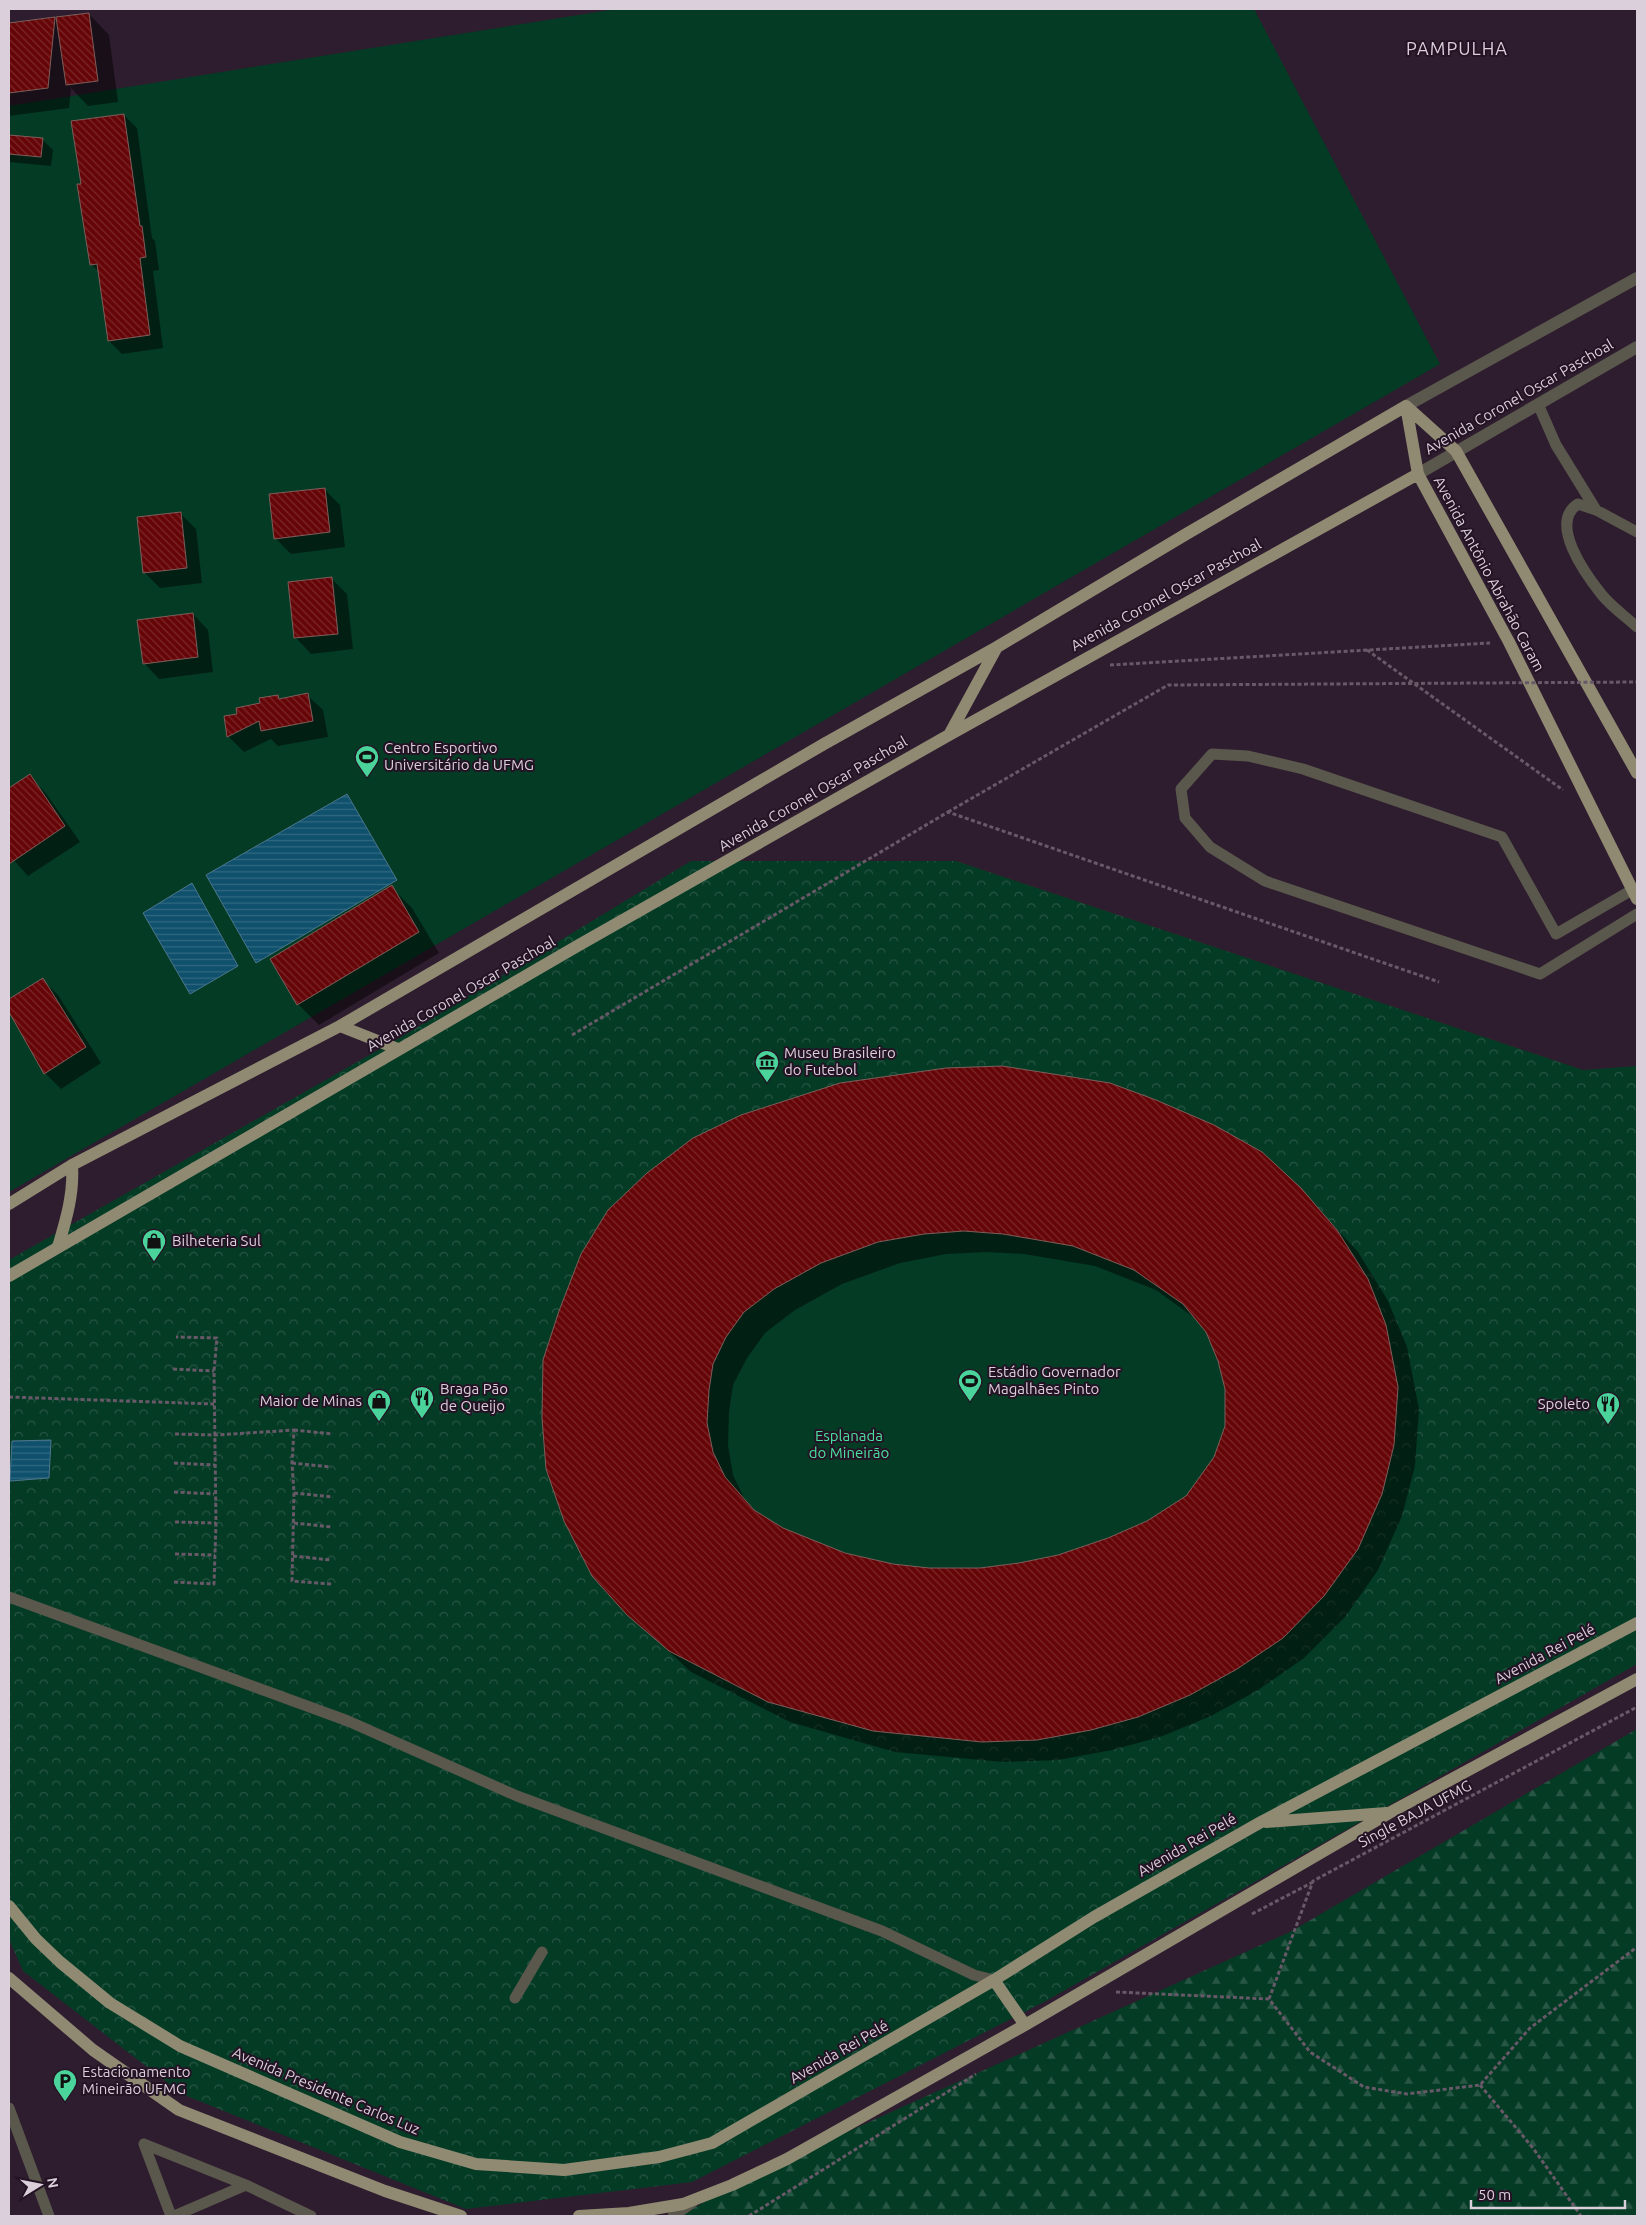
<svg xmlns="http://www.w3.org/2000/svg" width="1646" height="2225" font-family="Ubuntu,sans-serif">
<defs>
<pattern id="forest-firs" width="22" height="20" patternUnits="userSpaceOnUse" patternTransform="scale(1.25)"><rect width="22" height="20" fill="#043b25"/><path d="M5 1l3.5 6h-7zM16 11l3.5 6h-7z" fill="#285644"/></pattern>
<pattern id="park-crowns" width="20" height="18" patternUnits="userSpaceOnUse" patternTransform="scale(1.25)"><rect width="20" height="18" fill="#043b25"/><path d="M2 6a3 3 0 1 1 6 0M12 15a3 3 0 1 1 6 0" fill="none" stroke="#285644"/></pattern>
<pattern id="water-rules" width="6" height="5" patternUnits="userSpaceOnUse" patternTransform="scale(1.25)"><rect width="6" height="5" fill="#0f506c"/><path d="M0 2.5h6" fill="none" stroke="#316880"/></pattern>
<pattern id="building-back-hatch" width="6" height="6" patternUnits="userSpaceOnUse" patternTransform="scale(1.25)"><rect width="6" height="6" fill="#660507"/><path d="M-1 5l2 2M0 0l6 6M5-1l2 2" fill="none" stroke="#7b282b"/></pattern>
</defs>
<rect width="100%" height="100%" fill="#2e1d2e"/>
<path fill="url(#forest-firs)" d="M1637,1729V2216H681L732,2185L787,2159L1290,1932Z"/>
<path fill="url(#park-crowns)" d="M691,861H956L1583,1070L1637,1066V1664L1046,2001L692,2182L466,2209L182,2094L23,1971L9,1939V1260L401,1037Z"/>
<path fill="#043b25" d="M616,9H1254L1440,364L9,1192V106Z
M898,1075H1050L1110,1083L1156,1100L1213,1125L1262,1152L1301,1188L1337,1230L1368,1279L1386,1325L1398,1387L1394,1445L1382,1494L1358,1549L1324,1596L1283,1638L1237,1669L1190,1695L1138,1717L1091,1730L982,1742L873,1731L768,1702L669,1651L627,1615L546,1469L542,1418L543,1360L559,1311L581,1254L608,1210L741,1115L840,1083Z"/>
<path fill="url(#water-rules)" stroke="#4c768d" d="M347,794L397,880L256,963L206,875Z
M192,883L238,966L190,994L143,913Z
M51,1440L49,1478L10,1481L12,1441Z"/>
<path fill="#0007" fill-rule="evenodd" d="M89,14L109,35L118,102L88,106L71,88L69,108L9,116V24L55,19L58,22Z
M124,115L137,128L152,238L155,241L159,270L153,271L163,348L122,354L109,341L100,273L91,264L82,185Z
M9,136L42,139L53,150L51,166L9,162Z
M324,489L340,505L345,547L291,554L275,538Z
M180,513L196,529L202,583L160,588L144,572Z
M332,579L347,594L353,649L311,654L296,638Z
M193,614L208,630L213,672L159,679L144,663Z
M307,695L323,710L328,737L278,746L271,739L244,752L229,737L225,717L239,715L278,696L282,700Z
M29,776L45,792L80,842L28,876L9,855V789Z
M391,887L412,908L439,953L319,1025L298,1004Z
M42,979L58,995L101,1063L61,1089L45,1073L9,1009V1000Z
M1300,1189L1358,1252L1388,1301L1407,1347L1419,1409L1415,1466L1402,1516L1378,1570L1345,1617L1304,1658L1258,1690L1211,1716L1160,1737L1112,1750L1058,1760L1003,1762L895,1752L790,1722L691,1672L628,1614L582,1254ZM986,1252L1024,1254L1095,1266L1156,1290L1196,1319L1207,1331L1220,1360L1226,1389V1426L1215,1457L1186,1497L1148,1522L1108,1539L1058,1556L1019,1564L980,1569H929L892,1566L844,1554L782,1529L759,1515L745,1500L733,1475L728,1445L729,1412L733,1385L747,1358L765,1333L795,1310L842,1284L900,1263L946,1254Z"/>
<path fill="url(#building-back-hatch)" stroke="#7d5e5a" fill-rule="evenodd" d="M89,13L98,81L66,85L56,17Z
M55,17L48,88L9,93V23Z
M124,114L140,226H142L146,257L140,258L150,335L108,341L97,264L90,265L77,184H81L71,121Z
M9,135L43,138L41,157L9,154Z
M325,488L330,532L274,539L269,494Z
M181,512L187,568L143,573L137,517Z
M332,577L338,634L294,638L288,582Z
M193,613L198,657L143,664L137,620Z
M308,693L313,721L261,731L259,721L227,737L224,716L237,714L236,708L260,703L259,698L278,695L279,699Z
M30,774L65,826L9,864V788Z
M392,885L419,932L297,1005L270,959Z
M43,978L86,1047L44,1074L9,1012V999Z
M1002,1066L1110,1083L1156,1100L1214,1125L1262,1152L1301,1188L1337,1230L1368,1279L1386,1325L1398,1387L1394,1445L1382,1494L1358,1549L1324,1596L1283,1638L1237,1669L1190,1695L1138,1717L1091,1730L1037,1740L982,1742L873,1731L768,1702L669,1651L627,1615L592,1576L564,1521L546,1469L542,1418L543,1360L559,1311L581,1254L608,1210L647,1173L693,1138L741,1115L840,1083L946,1068ZM964,1231L1003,1234L1073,1246L1134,1270L1183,1304L1206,1332L1218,1361L1225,1389V1426L1214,1457L1186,1496L1147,1521L1108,1538L1058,1555L1019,1563L980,1568H929L893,1564L845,1553L783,1528L754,1510L725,1477L713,1452L707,1423L709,1390L713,1364L726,1337L744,1312L774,1289L821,1263L878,1242L924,1234Z"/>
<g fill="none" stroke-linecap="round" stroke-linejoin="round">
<path stroke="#685968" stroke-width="3" stroke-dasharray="4 2.5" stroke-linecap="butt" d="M1367,650L1563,790
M1110,665L1490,643
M572,1035L948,812L1439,982
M173,1369L214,1371
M9,1397L214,1404
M294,1430L333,1434
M175,1434L216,1435L294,1430L292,1463L294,1493L292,1581L331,1584
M174,1463L215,1465
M292,1463L331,1467
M174,1492L214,1494
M294,1493L333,1497
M175,1522L216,1523
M294,1523L332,1527
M175,1554L215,1555
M293,1556L331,1560
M174,1582L214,1584L216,1523L214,1371L217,1338L176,1337
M1252,1914L1313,1882
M1116,1992L1269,1999L1310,2052L1364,2087L1407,2094L1480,2085L1530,2028L1637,1947
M1269,1999L1313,1881L1637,1707
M1480,2085L1533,2148L1581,2216
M749,2216L976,2074"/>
<path stroke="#5a574c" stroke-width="11" d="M1538,404L1556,445L1596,510
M1637,532L1596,510L1578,504C1548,523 1586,575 1602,595C1612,607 1626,617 1637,627
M1632,890L1556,934L1502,837L1303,769L1248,756L1212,754L1181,789L1185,818L1210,847L1265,881L1540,974L1637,914
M9,1597L348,1721L517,1796L882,1931L974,1975L994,1980
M515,1998L542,1952
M9,2108L49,2216
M144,2144L246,2185L311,2216
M144,2144L171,2216
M174,2216L246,2185
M673,2216L692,2203"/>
<path stroke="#5a574c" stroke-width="12" d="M1406,406L1637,278
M1418,474L1637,347"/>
<path stroke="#918a73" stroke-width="12" d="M1406,406L1418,474L1509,642L1637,899
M1406,406L1456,451L1637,773
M949,735L997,647
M340,1026L398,1049
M9,1204L72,1165L340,1026L824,744L997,647L1188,533L1406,406
M58,1247C66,1220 74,1194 72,1165
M9,1276L579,945L949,735L1418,474
M1266,1822L1386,1813
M9,1906L36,1939L60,1962L110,2003L180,2046L400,2142L476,2164L564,2170L659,2157L712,2143L994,1980L1094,1917L1261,1822L1637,1623
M9,1978L93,2050L179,2110L385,2191L461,2216
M994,1980L1025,2025
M579,2216L629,2213L683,2204L732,2185L787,2159L1025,2025L1389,1813L1637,1679"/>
<path stroke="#685968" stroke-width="3" stroke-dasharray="4 2.5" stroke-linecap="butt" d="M948,812L1168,685L1637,682"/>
</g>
<defs>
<g id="stadium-pin" transform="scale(1.25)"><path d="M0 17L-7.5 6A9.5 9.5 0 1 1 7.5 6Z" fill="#4ad49c" stroke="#241324"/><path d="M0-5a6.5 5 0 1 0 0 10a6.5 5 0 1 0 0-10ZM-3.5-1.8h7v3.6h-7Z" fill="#111"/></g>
<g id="museum-pin" transform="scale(1.25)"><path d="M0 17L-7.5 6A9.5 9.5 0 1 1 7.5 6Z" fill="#4ad49c" stroke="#241324"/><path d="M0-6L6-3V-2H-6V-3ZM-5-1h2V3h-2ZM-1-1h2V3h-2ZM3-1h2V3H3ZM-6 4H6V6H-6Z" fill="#111"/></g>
<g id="shop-pin" transform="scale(1.25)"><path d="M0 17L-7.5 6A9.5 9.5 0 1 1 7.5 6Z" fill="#4ad49c" stroke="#241324"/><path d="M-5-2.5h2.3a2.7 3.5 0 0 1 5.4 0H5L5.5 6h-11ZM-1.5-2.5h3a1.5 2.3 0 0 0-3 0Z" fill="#111"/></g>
<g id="restaurant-pin" transform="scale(1.25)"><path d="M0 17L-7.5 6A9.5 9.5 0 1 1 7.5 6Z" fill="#4ad49c" stroke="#241324"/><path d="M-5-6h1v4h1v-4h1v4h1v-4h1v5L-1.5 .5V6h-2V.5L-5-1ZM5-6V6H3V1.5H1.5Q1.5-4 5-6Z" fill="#111"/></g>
<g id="parking-pin" transform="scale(1.25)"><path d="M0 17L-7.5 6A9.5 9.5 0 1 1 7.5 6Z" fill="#4ad49c" stroke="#241324"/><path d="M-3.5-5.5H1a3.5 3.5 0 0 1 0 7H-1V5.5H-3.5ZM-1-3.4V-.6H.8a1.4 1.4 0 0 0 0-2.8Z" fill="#111"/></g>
</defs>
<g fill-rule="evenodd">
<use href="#stadium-pin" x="367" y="757"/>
<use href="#museum-pin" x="767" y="1062"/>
<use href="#shop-pin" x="154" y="1241"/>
<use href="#stadium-pin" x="970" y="1381"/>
<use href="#restaurant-pin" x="422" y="1398"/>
<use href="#shop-pin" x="379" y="1401"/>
<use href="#restaurant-pin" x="1608" y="1404"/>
<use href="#parking-pin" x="65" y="2081"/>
</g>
<g text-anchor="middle" stroke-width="4" stroke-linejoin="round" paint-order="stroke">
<g font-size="15" fill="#dbcfdb" stroke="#241324">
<text transform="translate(1519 397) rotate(-30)" y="5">Avenida Coronel Oscar Paschoal</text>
<text transform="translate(1489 574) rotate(62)" y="5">Avenida Antônio Abrahão Caram</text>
<text transform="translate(1166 595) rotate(-29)" y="5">Avenida Coronel Oscar Paschoal</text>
<text transform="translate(813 794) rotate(-30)" y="5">Avenida Coronel Oscar Paschoal</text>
<text transform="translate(461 994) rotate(-30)" y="5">Avenida Coronel Oscar Paschoal</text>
<text transform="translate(1545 1654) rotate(-28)" y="5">Avenida Rei Pelé</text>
<text transform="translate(1415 1814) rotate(-28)" y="5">Single BAJA UFMG</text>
<text transform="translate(1187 1845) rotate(-30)" y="5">Avenida Rei Pelé</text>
<text transform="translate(839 2052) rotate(-30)" y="5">Avenida Rei Pelé</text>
<text transform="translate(326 2091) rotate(23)" y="5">Avenida Presidente Carlos Luz</text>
</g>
<g font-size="15" fill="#dbcfdb" stroke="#241324" text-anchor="start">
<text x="384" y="753">Centro Esportivo<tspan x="384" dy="17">Universitário da UFMG</tspan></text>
<text x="784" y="1058">Museu Brasileiro<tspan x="784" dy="17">do Futebol</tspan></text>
<text x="172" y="1246">Bilheteria Sul</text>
<text x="988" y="1377">Estádio Governador<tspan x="988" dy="17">Magalhães Pinto</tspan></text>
<text x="440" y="1394">Braga Pão<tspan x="440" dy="17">de Queijo</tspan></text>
<text x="362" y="1406" text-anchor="end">Maior de Minas</text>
<text x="1590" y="1409" text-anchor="end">Spoleto</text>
<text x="82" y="2077">Estacionamento<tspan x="82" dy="17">Mineirão UFMG</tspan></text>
</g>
<g font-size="15" fill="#4ae09f" stroke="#241324">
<text x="849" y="1441">Esplanada<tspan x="849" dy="17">do Mineirão</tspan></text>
</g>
<g font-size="18" letter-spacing="1" fill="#dbcfdb" stroke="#241324">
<text x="1457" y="55">PAMPULHA</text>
</g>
</g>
<rect width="1646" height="2225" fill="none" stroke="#dbcfdb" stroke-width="20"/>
<g transform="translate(40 2185) rotate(80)" stroke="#241324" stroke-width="4" paint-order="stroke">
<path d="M0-4L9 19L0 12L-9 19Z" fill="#dbcfdb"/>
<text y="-8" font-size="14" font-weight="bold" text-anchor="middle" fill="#dbcfdb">N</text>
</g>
<path d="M1471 2200v8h154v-8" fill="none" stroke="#dbcfdb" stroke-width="2.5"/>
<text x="1478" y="2200" font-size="15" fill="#dbcfdb" stroke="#241324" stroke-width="4" paint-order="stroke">50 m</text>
</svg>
